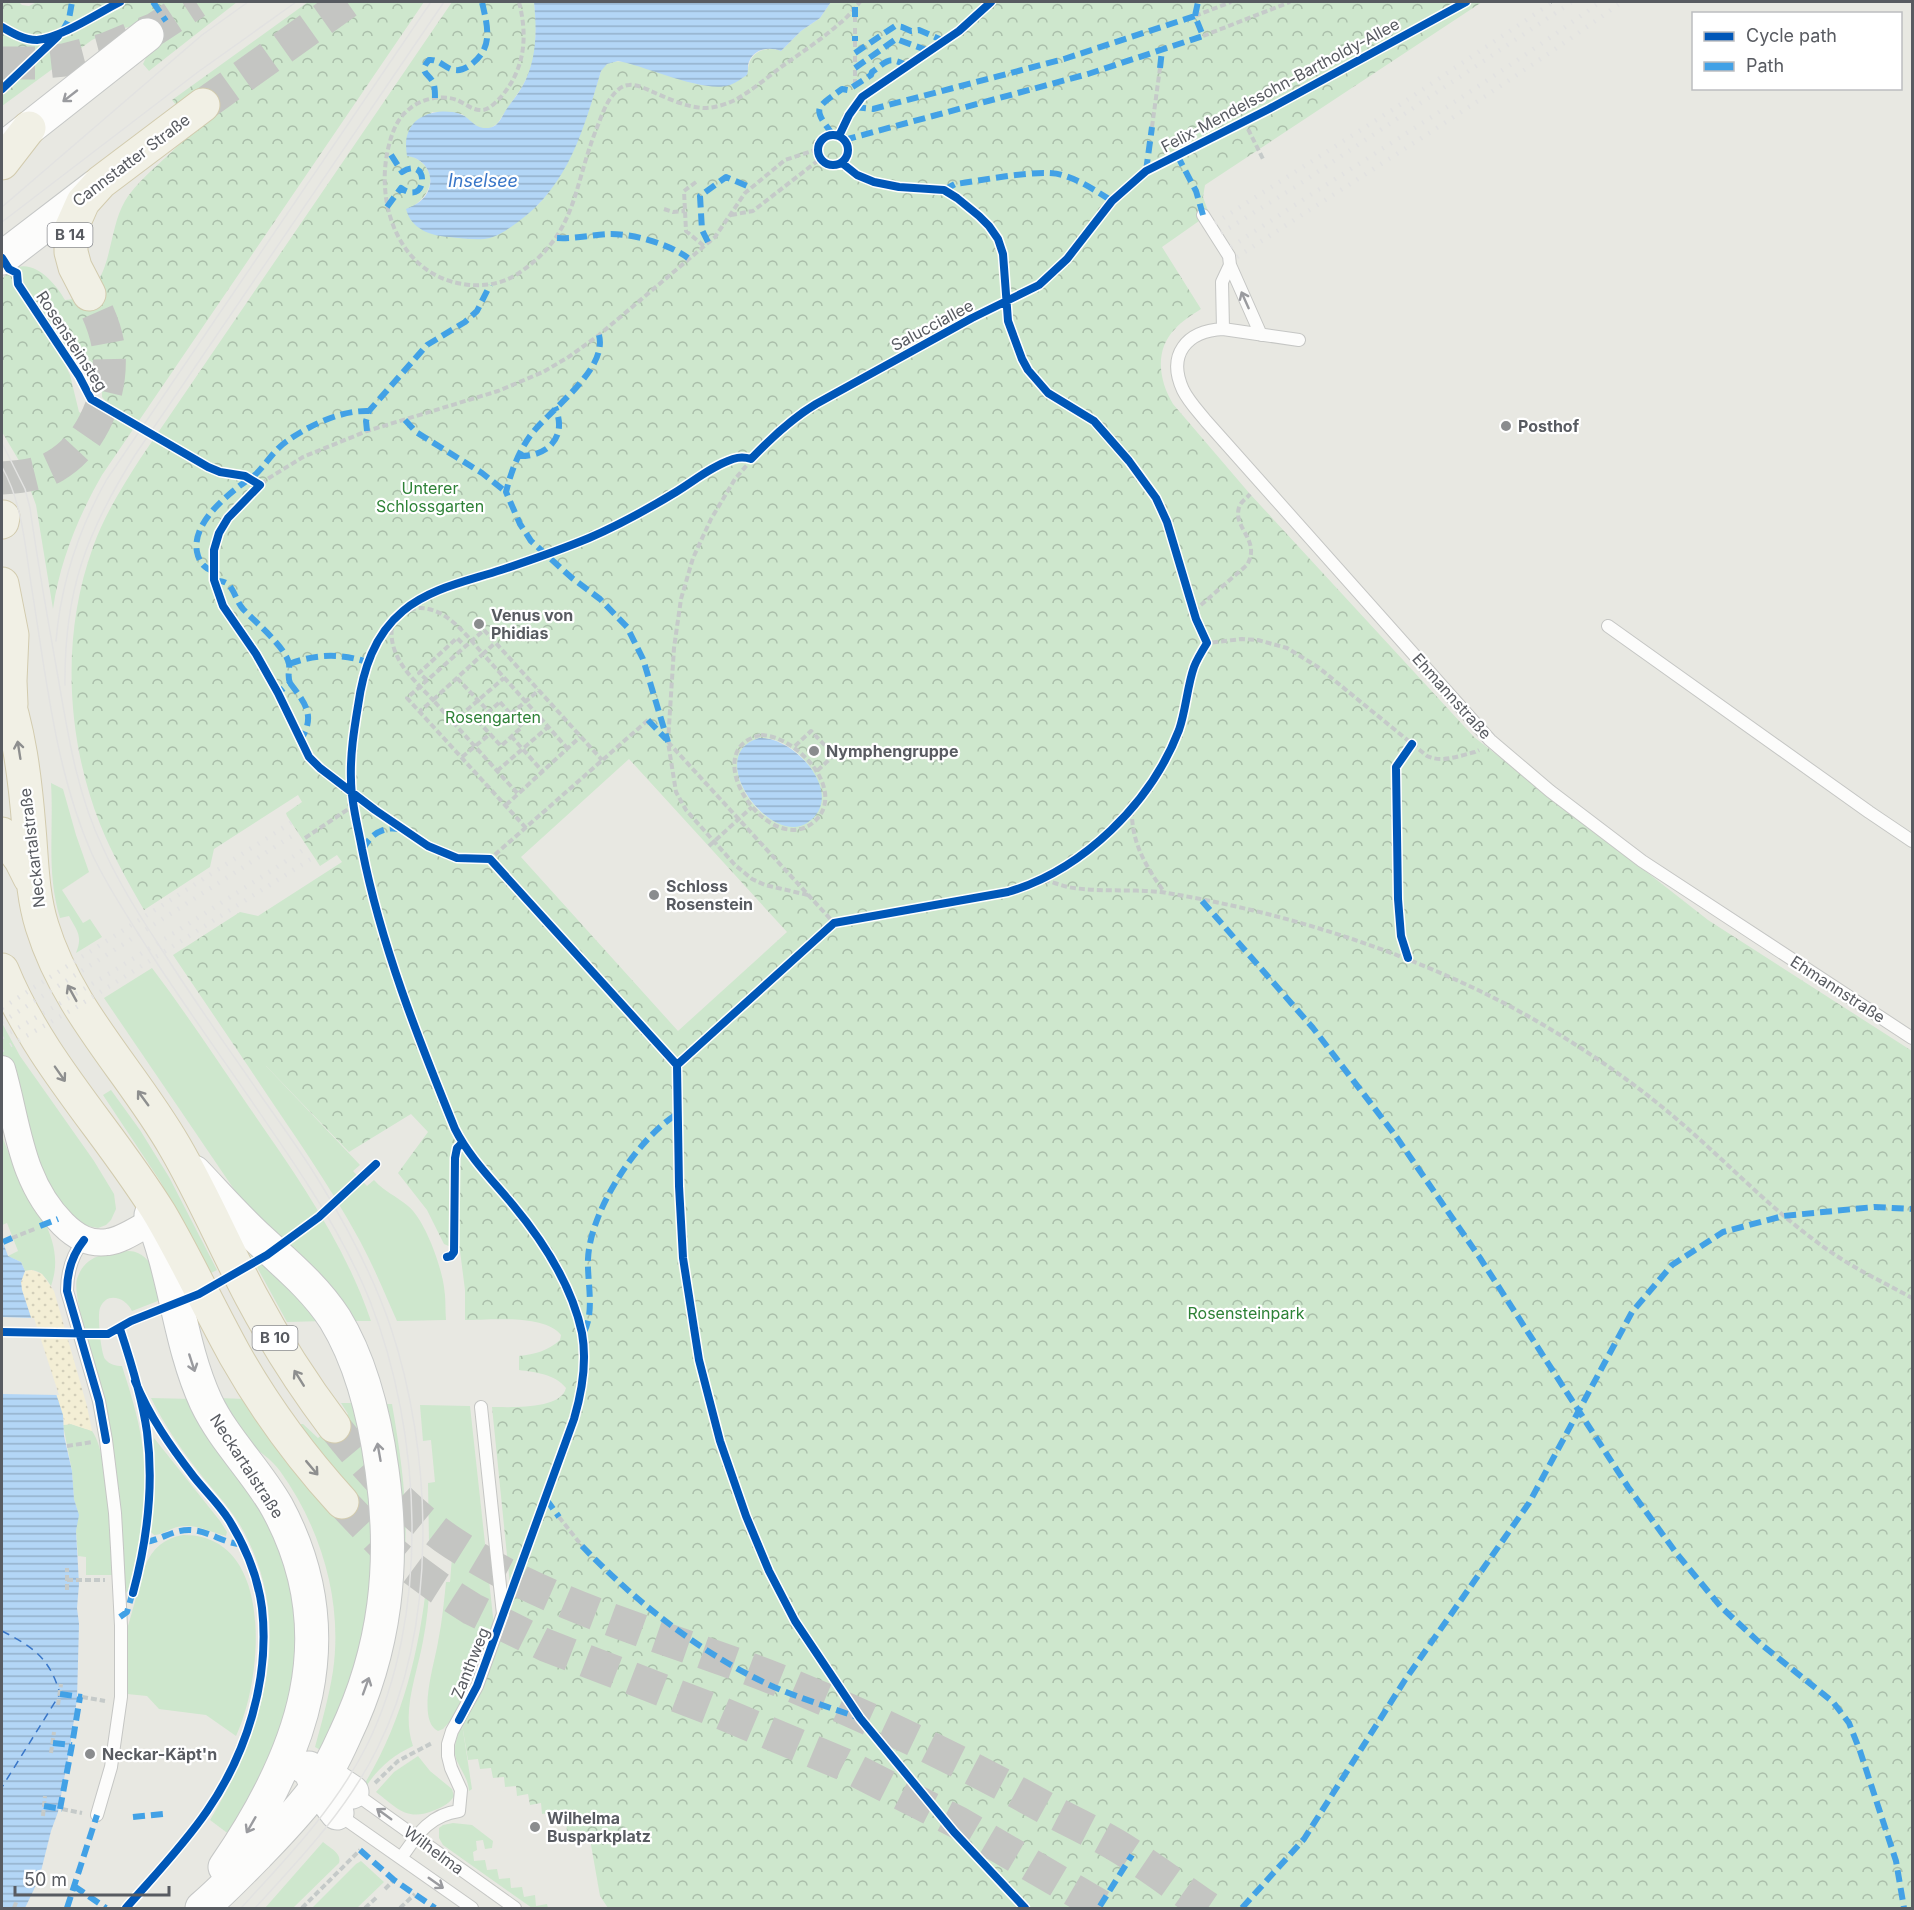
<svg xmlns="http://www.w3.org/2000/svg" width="1914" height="1910" font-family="Inter,sans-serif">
<defs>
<pattern id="forest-crowns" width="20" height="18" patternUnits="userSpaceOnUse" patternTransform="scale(1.5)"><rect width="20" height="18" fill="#cee7cd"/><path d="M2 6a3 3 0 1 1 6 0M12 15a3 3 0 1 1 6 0" fill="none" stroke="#aabeaa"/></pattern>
<pattern id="sand-dots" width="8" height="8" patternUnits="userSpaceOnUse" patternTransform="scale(1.5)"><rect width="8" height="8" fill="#f3eed5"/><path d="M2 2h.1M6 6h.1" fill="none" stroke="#d2ceb9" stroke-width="1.8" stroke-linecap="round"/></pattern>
<pattern id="water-rules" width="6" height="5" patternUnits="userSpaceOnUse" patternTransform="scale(1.5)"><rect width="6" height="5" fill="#b3d6f6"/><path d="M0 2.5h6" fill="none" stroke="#94b1cb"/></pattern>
</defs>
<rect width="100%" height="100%" fill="#e8e8e2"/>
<path fill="#cee7cd" d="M51,783L63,789L76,835L89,872L62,890L83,923L90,919L102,937L76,953C83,936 77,931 69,916L60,918C46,872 54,830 51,783Z
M152,968C186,1013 217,1060 249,1107C296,1175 344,1242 371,1321H349L244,1204L104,998Z
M2,1023L20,1056L94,1161L114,1194L116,1209L111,1220L106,1225L98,1228L81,1225L47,1190L6,1063L2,1055Z
M248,1066H266L360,1165L353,1171L367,1186L374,1180C386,1193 395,1195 408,1206C425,1220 441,1265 444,1287C446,1298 445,1309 446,1320L397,1321C385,1294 374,1267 360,1241C327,1180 286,1124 248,1066Z
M111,1090L140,1130L169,1177L217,1270L209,1274L160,1181L103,1095Z
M2,1136C8,1152 15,1168 23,1183C41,1216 65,1246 51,1286C44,1275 39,1268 25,1271L21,1262L8,1256L18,1251L7,1223L2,1225Z
M240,1236L324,1321L287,1322Z
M129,1251C153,1252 157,1281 163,1299L132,1311C126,1297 106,1291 100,1308C97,1316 101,1353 105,1359C110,1365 116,1366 122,1366C130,1391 138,1416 142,1443C149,1490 141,1540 130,1586L127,1593L125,1591C121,1519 118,1446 99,1377C93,1357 72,1295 77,1279C85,1254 107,1253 129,1251Z
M151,1398L193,1399L271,1519L300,1609L293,1705L234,1838L210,1820C264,1730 297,1623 240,1525C228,1505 212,1489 198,1471C180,1448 164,1424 151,1398Z
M218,1398L246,1399L301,1427V1424H303L318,1438L348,1414L341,1403H357L376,1513L368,1636L324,1752L315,1747C322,1722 329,1696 333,1671C343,1601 321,1528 280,1471C270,1457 254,1449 243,1436C234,1425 226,1411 218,1398Z
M380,1404H392C402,1462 411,1523 402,1581C400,1599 396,1617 392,1635C384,1682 373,1722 349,1764L368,1709Z
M420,1405L470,1406L494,1626L472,1684L454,1717L443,1729L438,1731C416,1720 435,1662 438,1642C442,1622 444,1602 446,1582H450L453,1545L429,1542L428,1483L435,1482L431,1440L423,1441Z
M71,1424L92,1431C110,1456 110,1541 112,1575H86V1557L78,1556L76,1531L78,1512L74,1499L72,1471L63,1425Z
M154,1438L220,1521L227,1532L226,1536C210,1532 195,1523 177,1527C169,1529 162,1535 154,1535L151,1532L154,1469L153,1441Z
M183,1535C276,1534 263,1679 236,1736L206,1715L159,1709L147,1696L127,1694L126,1633L145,1566C152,1549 164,1538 183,1535Z
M427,1580H430C429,1600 427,1621 423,1641C417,1675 401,1711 413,1746C394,1755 379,1767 367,1785L365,1783C403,1720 419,1652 427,1580Z
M462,1724L472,1789L469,1791C468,1779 463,1774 458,1763C451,1751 457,1736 462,1724Z
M418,1756L430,1771L452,1789L454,1796C450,1803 443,1807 435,1810C407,1822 397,1808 376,1792L394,1772Z
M453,1823L472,1825L493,1841L492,1848L485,1849L483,1840L476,1841L477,1850L473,1852L474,1861L485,1860L487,1870L497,1869L499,1879L510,1878L511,1888L522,1887L524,1897L535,1895L536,1906L547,1904L548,1908H532L443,1845L439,1838V1828L443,1825Z
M323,1842C330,1848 342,1853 339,1863L293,1908H265Z
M361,1861L384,1882L357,1908H312L356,1864Z"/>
<path fill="url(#forest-crowns)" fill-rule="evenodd" d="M2,2H19L22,5L29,6L37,2H237L149,71L143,64L150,49L132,27C118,28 105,34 92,40L2,106Z
M308,2H424L102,475C78,517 60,561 53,609L36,505L21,464L2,432V279C6,275 12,269 18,267C38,262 57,286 65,300C115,297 105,234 125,201C140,177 167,159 186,137L177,106L172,100ZM70,355C82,371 88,363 102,371V397L110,406L105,414C96,411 88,417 79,412L70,375L63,360Z
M452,2H534L536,22L535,53L529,73L522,87L497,124L489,129L478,128L462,114L432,112L411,156C436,167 436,189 415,205L537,206C573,168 586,119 601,71C603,68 604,65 607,64C626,52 688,88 714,86C725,86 738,76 748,72C748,53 764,45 781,51L801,31L820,18L831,2H1482L1205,185L1203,197L1209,214L1162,247L1201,309C1192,315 1182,321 1175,329C1154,350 1159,381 1173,404L1250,494L1474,737L1708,920L1912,1051V1908H608L600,1896L590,1839L580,1840L578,1830L567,1831L566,1821L555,1822L553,1812L542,1814L541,1803L530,1805L528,1794L517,1796L516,1786L505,1787L504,1777L493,1778L491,1768L480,1769L478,1759L468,1760L462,1724L482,1688L509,1614L510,1585L492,1407C509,1407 561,1410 566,1388C555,1374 535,1372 519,1370V1356C535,1354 548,1351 560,1340L561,1335C544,1314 490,1320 465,1320V1290L460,1251L444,1244L427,1210L398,1173L428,1132L411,1114L349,1152L266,1066H248L173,955L240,912L258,916L342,862L337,855L320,866L287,816L286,813L302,802L298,795L214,849L210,867L144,910C128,882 112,854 100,824C66,738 61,635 93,547C104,516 122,487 140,459ZM759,738C780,737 798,750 810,767C812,771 816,775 817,779C819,790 815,806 814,817C771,855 702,756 759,738ZM629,759L787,932L678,1031L521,857Z"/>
<path fill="url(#sand-dots)" d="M32,1270L42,1274L54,1291L87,1406L92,1431L71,1424L63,1425L64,1420L22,1290L21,1282L25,1271Z"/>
<path fill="url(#water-rules)" d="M534,2H831L820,18L801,31L781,51C768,46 752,49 748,65C748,69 748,72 747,75C742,78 736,83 730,85C705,94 646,66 618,61L607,64L601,71C584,128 569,185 518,222C509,228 501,235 490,238C478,241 462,238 449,237C431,236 411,229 406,209C414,206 421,202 426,195C437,178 426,158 407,156C406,148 405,140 408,133C415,113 442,108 460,114C470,117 474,129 487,128C498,128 501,118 506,110C511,102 517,96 522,87C537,61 537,31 534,2Z
M759,738C795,736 848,796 807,823C770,847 702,755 759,738Z
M2,1240L8,1256L21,1262L25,1271L21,1282L22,1290L63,1415L64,1436L72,1471L74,1499L79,1515L76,1531L79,1584L77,1608L79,1624L77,1699L70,1747L58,1812L51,1831L39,1879L25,1908H2Z"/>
<path fill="#e8e8e2" d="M2,1317L34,1318L59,1395L2,1394Z"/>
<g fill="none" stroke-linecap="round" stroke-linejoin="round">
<path stroke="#3976c8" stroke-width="1.5" stroke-dasharray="8 6" stroke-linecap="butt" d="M2,1631C33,1647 50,1658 60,1694L2,1787"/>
<path stroke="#c4c5c2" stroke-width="33" stroke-dasharray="33 16" stroke-linecap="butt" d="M2,63H37L64,60L106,49L155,29L196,2
M203,105L347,2
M2,478C20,477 39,475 55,466C94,444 115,388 108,345C105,327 97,310 89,294
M334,1426C366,1467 401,1506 444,1537C549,1610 677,1638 793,1686C882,1723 969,1765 1053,1812C1080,1826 1108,1839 1133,1856C1159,1873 1183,1891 1208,1908
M342,1502L381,1543L405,1563L439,1588L472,1609L545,1645L714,1710L843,1764L959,1823L1104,1908"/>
<g stroke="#c5c6c4" stroke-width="14">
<path id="service" d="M1203,215L1229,256L1230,265L1261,335
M1223,329L1222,282L1230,265
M1299,340L1223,329C1186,331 1167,355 1183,390C1189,402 1198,411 1206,421L1490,740L1550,791L1642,861L1912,1038
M1608,626L1869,812L1912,841
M84,1240C72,1255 67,1272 67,1291L99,1401L106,1440L115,1513L117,1548L121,1626V1697L111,1767L97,1815
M353,1792L515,1908
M338,1814L472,1908
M401,1858C417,1835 429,1815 459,1811L461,1790L451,1768L448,1756V1744L452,1731L477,1686L503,1614L481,1407"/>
</g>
<g stroke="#c5c6c4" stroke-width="28">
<path id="minor" d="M2,1069C18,1124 20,1181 63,1224C76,1237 90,1245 108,1242C123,1240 139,1228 153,1221"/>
</g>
<g stroke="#c5c7c6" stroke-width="35">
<path id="secondary" d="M5,147L147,35
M2,258L96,186
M194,1172C216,1195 237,1219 260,1240C287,1265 315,1288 335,1319C362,1363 375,1419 382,1470C395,1563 386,1649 345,1735C337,1753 328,1771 317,1787C299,1812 278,1833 257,1855C239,1873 221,1892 202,1908
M151,1215C176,1276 179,1343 206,1402C224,1440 256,1470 277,1507C347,1636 302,1755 225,1867
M306,1768L325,1774L352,1792
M309,1768L317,1787L337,1813"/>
</g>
<g stroke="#d2cbae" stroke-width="35">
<path id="primary" d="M2,163L29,128
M89,294L75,267L71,252V229L83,202L101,182L203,105
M2,522L3,517
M2,584L12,635L10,681L11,704
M2,682C19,728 25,778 29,828C32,862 32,894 42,926C68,1011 132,1072 175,1147C203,1195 225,1247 251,1296C275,1341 303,1385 334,1426
M2,834L21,860L30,878
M2,970C39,1061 109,1131 160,1214C187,1260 209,1308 235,1355C265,1408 301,1457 342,1502"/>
</g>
<path stroke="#c5cac9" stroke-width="4" stroke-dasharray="6 3" stroke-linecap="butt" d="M519,2C528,37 525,70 500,98C495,103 488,111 480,110C472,110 464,103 457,100C441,94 419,99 407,111C397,119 392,133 389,145C375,198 395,266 453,282C476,288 500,286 519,273C577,234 573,188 596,130C601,118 605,104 613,95C617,90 623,85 629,85C637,84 646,89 653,92C669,99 686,107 704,108C715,108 727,104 737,99C752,90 767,78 781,67C801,53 822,39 840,23C848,17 854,9 860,2
M1551,2H1552
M1195,16L1231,2
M855,17V22
M855,28V36
M1203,36L1290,2
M855,41V50
M855,56V65
M855,70V83
M1244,121L1263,159
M1152,127L1160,68
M839,136L849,115L862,97L959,31L991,2
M842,163L857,175L874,182L899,187L944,190L957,198L979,216L989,226L998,239L1003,254L1008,321L1022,359L1028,370L1048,393L1094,421L1129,461L1156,498L1167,522L1196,619L1207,643
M696,182L684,191L686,231L704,246
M664,209L673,212L685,211
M731,215L753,211L820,159
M18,278V284L79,376L88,396L94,402L108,410
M200,463L220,472L245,476L260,485
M1194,611L1247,565C1262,539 1230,527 1240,505C1242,501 1247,498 1250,494
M401,612C407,611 414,608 420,608C447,608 467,636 483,654L495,643
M393,620C385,655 411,677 433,700L420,711
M457,678L489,712
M427,680L419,673L457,638L465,646
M500,702L522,727L501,746L478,721Z
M511,714L539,690
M648,720L490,859L457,858L428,846L375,810L320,768L309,757L278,693L256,654L223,606L218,594L213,571L214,550L219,533L228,518L251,493L269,478L303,457L367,431L498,391L543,372L567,358L599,335L715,237L745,193L785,160L818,149
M453,722L504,678
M761,735C798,736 848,792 814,822C769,860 694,749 761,735Z
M511,736L543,772
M668,742L834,923
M795,746L811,731L834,755L817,771
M568,749L483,654L433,700L518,794L580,737
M462,757L490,734
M497,771L548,727
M506,805L518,794
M1132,810C1131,842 1146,867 1165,893
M526,828L407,698L484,630L602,760
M305,838L353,806
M709,846L752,807
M490,859L677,1065L679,1186L683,1258L699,1360L720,1441L746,1516L769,1571L795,1621L860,1718L954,1832L1025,1908
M1044,880C1052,882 1060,885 1068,887C1100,893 1134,888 1167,893C1276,911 1383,944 1482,992C1546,1023 1619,1070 1673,1116C1730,1164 1780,1220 1843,1260C1865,1274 1889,1285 1912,1298
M808,895L765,885L752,879L735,865L686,810L676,792L668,742L674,648L681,599L693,558L711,519L735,479L764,445L799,414L816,404L972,318L1039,285L1067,259L1112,201L1146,171L1269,109L1466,2
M677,1065L834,923L1008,892C1083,870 1151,803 1179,730C1186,710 1187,687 1194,667C1197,659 1202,651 1207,643L1242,639L1258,640L1287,648L1318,667L1427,756C1442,763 1459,756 1475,752L1479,750
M12,1238L37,1228
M67,1446L93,1442
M559,1517L582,1546
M67,1580H105
M67,1590V1568
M82,1697L105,1701
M58,1705L61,1684
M51,1753L54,1732
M375,1783L398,1761L432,1743
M62,1809L82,1813
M43,1816L45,1796
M385,1889L394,1880
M14,1908L17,1900
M302,1908L360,1850
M365,1908L377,1897
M400,1908L415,1894"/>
<use href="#service" stroke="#fcfcfb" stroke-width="12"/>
<use href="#minor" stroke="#fcfcfb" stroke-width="26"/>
<use href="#secondary" stroke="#fcfcfb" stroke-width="33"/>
<use href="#primary" stroke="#f1f0e5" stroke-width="33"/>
<path stroke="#e2e2e1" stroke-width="1.5" d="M2,207L202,35L248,2
M2,222L198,72L296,2
M2,443L25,489L30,508C38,565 48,621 58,677C68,735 77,794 103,848C118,881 137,912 157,942C191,997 229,1049 266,1103C285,1130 305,1157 322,1186C349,1230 373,1276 390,1325C433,1453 439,1626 377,1749C347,1810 300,1859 255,1908
M2,467C23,504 25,548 32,590C46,677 56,773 92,854C109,890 132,923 153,957C204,1035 260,1110 310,1188C333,1224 354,1261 370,1301C422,1433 431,1615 367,1745C336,1807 287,1858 241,1908
M56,641C61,582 78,530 107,479L431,2
M65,685C64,592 86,533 135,455L444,2"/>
<path stroke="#e2e2e1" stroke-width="4.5" stroke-dasharray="1.5 8" stroke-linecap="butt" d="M1215,223L1392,110L1553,2
M1221,233L1295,187L1572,2
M1231,247C1354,165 1481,89 1600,2
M1237,257C1366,173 1497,92 1622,2
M2,1008L292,822
M2,1022L298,832
M2,1037C106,978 207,912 308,847
M2,1050L75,1008L314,857"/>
<path stroke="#c5cac9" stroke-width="4" stroke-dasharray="6 3" stroke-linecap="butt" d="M108,410L200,463"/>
<path stroke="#42a1e6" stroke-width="6" stroke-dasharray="12 6" stroke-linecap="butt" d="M153,2L166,21
M855,7V17
M62,32L69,19L72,2
M855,41V36
M855,53L895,26L902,27L911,31L919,30L944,41
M855,68L896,39L929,51
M1160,68L1162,50
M435,98C435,93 435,87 433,82C428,73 418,72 429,60C440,59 445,69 455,70C462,71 468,67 473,63C494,46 487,25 482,2
M854,107L873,109L1064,59L1195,16
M833,135C812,107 815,109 842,89L848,90L871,75L872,72C889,60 888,56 908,66
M844,140L1088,74L1203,36L1195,16L1198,2
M1177,155L1196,191L1203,215
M1146,171L1152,127
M944,190L955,184C981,181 1039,168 1062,175C1080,180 1096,191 1112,201
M387,207L401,188C428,208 430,154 402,172L388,150
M557,238C574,239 591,235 608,234C632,233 669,244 688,258
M708,242L702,230L700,196L726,177L752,188
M599,335C608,370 550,409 530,436C518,453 511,472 506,492L520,524L531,541L572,578L600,599L627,627L643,659L668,742
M405,420L416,432L482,473L506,492
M367,431L366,421L369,411L427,345L465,322L477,311L490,285
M518,456C548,457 568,437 555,407
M213,571C204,568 199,562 197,552C192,527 219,502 237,488C243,483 250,479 256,474C267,463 274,450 287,441C310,425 341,410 369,411
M214,580C219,581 224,581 228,584C235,591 236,601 243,609C254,621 286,647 289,664C290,670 287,675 290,683L278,693
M289,664C316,654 340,653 367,662
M290,683C306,704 316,716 300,741
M648,720L666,739
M363,850C369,835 383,826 399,829
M1202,901L1313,1028L1395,1135L1480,1258L1628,1487L1677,1554L1721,1607L1762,1645L1833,1702L1849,1723L1860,1751L1896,1861L1904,1908
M40,1226L58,1219
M3,1242L12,1238
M584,1332C595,1311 587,1282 588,1259C590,1211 637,1139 677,1114
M546,1499L559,1517
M145,1542C161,1540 174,1529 191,1530C210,1531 224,1544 242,1544
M582,1546C637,1603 701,1654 774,1687C802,1699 831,1708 860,1718
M120,1617L127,1612L134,1588
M60,1694L82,1697
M53,1743L72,1745
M44,1806L62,1809
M60,1809L72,1745L80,1697
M133,1817L163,1814
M360,1850L394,1880L435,1908
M74,1886L106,1908
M1100,1906L1132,1855
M67,1908L97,1815
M1242,1908L1304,1839L1405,1680L1529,1503L1632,1312L1672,1265L1723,1232L1783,1216L1874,1207L1912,1209"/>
<g stroke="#fff" stroke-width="11">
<path id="cycleway" d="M2,27C12,33 24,40 37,40C61,38 98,13 120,2
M2,89L58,36
M818 150a15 15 0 1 1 30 0a15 15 0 1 1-30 0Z
M839,136L849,115L862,97L959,31L991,2
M2,258L9,269L17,273L18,284L79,376L91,399L208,467L220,472L245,476L260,485L228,518L219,533L214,550V580L223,606L256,654L278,693L309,757L320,768L375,810L428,846L457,858L490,859L677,1065L679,1186L683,1258L699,1360L720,1441L746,1516L769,1571L795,1621L860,1718L954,1832L1025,1908
M1408,958L1401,936L1398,899L1396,767L1412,744
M677,1065L834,923L1008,892C1083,870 1151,803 1179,730C1186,710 1187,687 1194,667C1197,659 1202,651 1207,643L1196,619L1167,522L1156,498L1129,461L1094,421L1048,393L1028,370L1022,359L1008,321L1003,254L998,239L989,226L979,216L957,198L944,190L899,187L874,182L857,175L842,163
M84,1240C72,1255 67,1272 67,1291L99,1401L106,1440
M447,1257L451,1256L454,1252L455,1158L457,1148L462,1143
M120,1329C131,1362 142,1397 147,1432C154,1486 147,1541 133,1593
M2,1332L108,1334L131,1321L199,1294L267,1255L319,1217L376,1164
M459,1720L477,1686L574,1419C582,1392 587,1361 582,1333C572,1286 543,1241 513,1205C493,1181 469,1157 455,1129C418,1038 381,945 362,849C358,826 351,803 351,780C350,755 354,730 358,706C363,670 374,635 403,611C430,588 468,581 501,570C531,560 560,550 589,538C619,525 648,509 676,492C694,481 712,466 733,459C739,457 745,457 751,459C771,438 791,419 816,404L972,318L1039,285L1067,259L1112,201L1146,171L1269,109L1466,2
M126,1908C153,1877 183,1846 207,1811C247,1753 270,1679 262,1608C258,1577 245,1546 229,1520C219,1504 206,1492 194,1477C171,1447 149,1416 135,1381"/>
</g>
<use href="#cycleway" stroke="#0057b8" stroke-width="8"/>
</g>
<defs><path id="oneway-shaft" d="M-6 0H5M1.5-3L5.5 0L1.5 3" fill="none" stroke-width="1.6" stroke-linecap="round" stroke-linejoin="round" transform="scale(1.5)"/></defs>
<g stroke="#9a9b9f">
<use href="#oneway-shaft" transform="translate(70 96) rotate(142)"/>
<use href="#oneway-shaft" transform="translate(1245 300) rotate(-114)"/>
<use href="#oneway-shaft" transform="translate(192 1363) rotate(72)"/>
<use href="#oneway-shaft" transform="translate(379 1452) rotate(-100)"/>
<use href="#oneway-shaft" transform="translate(366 1686) rotate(-70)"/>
<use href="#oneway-shaft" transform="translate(384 1814) rotate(-144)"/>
<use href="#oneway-shaft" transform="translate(251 1825) rotate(120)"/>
<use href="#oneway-shaft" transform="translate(436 1883) rotate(35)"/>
</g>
<g stroke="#8e8f8f">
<use href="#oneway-shaft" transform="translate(19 750) rotate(-99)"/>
<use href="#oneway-shaft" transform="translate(72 993) rotate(-119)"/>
<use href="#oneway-shaft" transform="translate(60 1074) rotate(55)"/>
<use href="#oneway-shaft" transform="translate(143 1098) rotate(-126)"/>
<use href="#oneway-shaft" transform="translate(299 1378) rotate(-122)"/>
<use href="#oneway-shaft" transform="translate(312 1468) rotate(50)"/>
</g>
<g fill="#8a8c8e" stroke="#fff" stroke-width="2">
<circle cx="1506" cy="426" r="6"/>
<circle cx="479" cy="624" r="6"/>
<circle cx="814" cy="751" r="6"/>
<circle cx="654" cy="895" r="6"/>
<circle cx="90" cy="1754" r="6"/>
<circle cx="535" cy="1827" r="6"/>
</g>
<g text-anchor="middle" stroke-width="4.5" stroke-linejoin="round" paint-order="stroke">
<g fill="#fff" stroke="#8a8c90" stroke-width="1.5">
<rect x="47.5" y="223" width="45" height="24" rx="4.5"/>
<rect x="252.5" y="1326" width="45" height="24" rx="4.5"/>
</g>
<g font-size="15" font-weight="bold" fill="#585b61">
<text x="70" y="240">B 14</text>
<text x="275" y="1343">B 10</text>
</g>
<g font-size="16" fill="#585b61" stroke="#fff">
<text transform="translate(1280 85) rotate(-28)" y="6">Felix-Mendelssohn-Bartholdy-Allee</text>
<text transform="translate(131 160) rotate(-37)" y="6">Cannstatter Straße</text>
<text transform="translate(932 325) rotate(-28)" y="6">Salucciallee</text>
<text transform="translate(72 341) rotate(57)" y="6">Rosensteinsteg</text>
<text transform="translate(1452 696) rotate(48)" y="6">Ehmannstraße</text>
<text transform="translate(32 848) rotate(-97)" y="6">Neckartalstraße</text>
<text transform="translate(1838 989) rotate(33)" y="6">Ehmannstraße</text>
<text transform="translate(247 1466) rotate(57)" y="6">Neckartalstraße</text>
<text transform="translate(470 1663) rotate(-68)" y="6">Zanthweg</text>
<text transform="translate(434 1850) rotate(36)" y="6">Wilhelma</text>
</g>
<g font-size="16" font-weight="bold" fill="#585b61" stroke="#fff" text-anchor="start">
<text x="1518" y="432">Posthof</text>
<text x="491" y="621">Venus von<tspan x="491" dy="18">Phidias</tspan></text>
<text x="826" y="757">Nymphengruppe</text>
<text x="666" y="892">Schloss<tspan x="666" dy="18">Rosenstein</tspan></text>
<text x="102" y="1760">Neckar-Käpt'n</text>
<text x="547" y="1824">Wilhelma<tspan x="547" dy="18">Busparkplatz</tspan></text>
</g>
<g font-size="16" fill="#2e8237" stroke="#fff">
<text x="430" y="494">Unterer<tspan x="430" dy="18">Schlossgarten</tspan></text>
<text x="493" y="723">Rosengarten</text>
<text x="1246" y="1319">Rosensteinpark</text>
</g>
<g font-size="18" font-style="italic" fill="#3976c8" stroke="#fff">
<text x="483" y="187">Inselsee</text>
</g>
</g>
<rect width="1914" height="1910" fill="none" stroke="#585b61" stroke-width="6"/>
<rect x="1692" y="12" width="210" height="78" fill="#ffffff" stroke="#bcbdc0" stroke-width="1.5"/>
<rect x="1704" y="32" width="30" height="9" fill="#0057b8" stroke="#bcbdc0" stroke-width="1.5"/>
<text x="1746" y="42" font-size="18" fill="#585b61">Cycle path</text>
<rect x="1704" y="62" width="30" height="9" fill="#42a1e6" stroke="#bcbdc0" stroke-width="1.5"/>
<text x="1746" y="72" font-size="18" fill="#585b61">Path</text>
<path d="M15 1886v9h154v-9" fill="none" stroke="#585b61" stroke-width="3"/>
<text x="24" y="1886" font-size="18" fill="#585b61" stroke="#ffffff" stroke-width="4.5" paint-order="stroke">50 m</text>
</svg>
